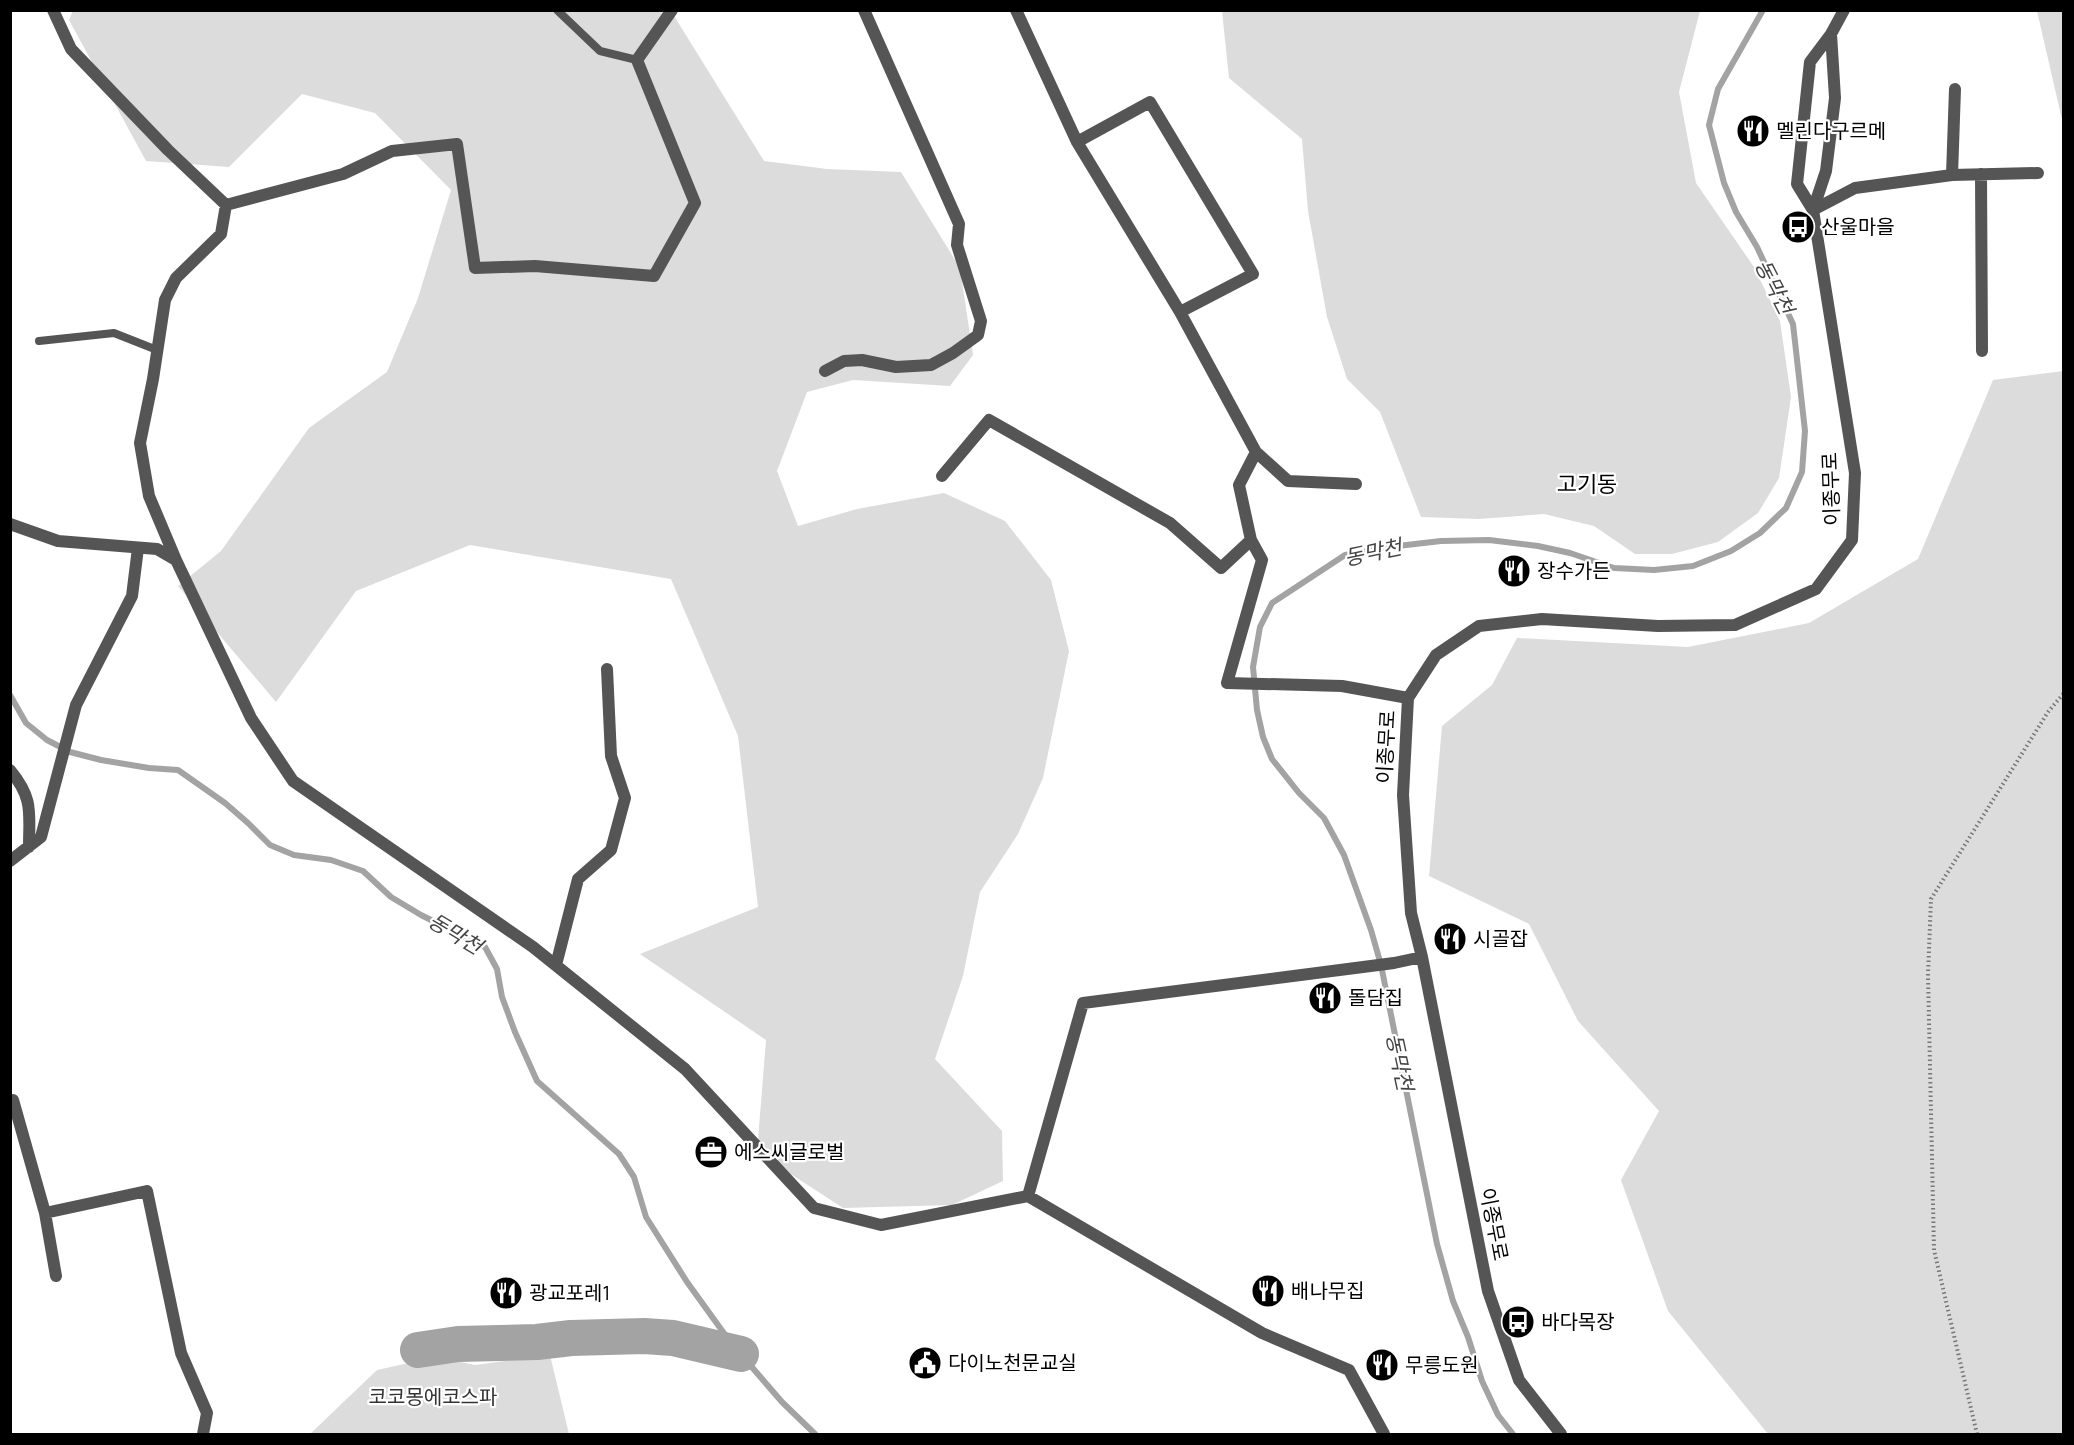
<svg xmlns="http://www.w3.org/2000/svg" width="2074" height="1445" font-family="Manrope,'Noto Sans KR',sans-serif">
<rect width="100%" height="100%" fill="#fff"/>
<path fill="#dcdcdc" d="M73,10L671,11L764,161L827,169L901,172L960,268L973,355L950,386L853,380L807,392L777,471L798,526L857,509L944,493L1005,521L1051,580L1069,651L1043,778L1018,834L980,892L963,976L935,1059L1002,1131L1003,1181L952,1205L843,1208L757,1152L766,1040L640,954L758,907L738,736L671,579L470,545L356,591L276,702L178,586L221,551L309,428L387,372L418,298L451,190L375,113L302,94L229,167L146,161L69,20Z
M1222,11H1700L1679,92L1696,183L1754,267L1780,321L1791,397L1779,478L1758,513L1718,542L1672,554H1635L1594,526L1544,514L1479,519L1421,517L1380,412L1347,379L1327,317L1308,211L1302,139L1229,78Z
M2037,11H2063V124Z
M2063,371V1434H1768L1668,1311L1621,1180L1659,1111L1578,1021L1529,924L1429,876L1442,726L1492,685L1517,638L1688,647L1809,623L1918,559L1993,380Z
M550,1355L569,1434H310L377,1370L436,1357L475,1365Z"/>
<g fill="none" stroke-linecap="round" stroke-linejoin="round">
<path stroke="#a3a3a3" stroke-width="6" d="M10,695L26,723L47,740L70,752L101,760L149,768L178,770L225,803L248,823L270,845L294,855L331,860L363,871L391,897L421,915L485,947L497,969L502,997L515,1032L537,1081L619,1154L634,1177L646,1217L687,1282L731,1343L782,1402L815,1434
M1513,1434L1498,1415L1482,1381L1468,1337L1453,1301L1437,1244L1381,965L1371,930L1344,855L1324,818L1299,793L1272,759L1263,737L1257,710L1253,667L1260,627L1272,603L1345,555L1389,547L1441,541L1489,540L1538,546L1570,553L1614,568L1654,570L1693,566L1731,551L1760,533L1786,508L1802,472L1805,431L1793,324L1757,247L1736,212L1724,183L1709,125L1718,89L1763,10"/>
<path stroke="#a3a3a3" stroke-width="36" d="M418,1350L458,1344L537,1342L571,1338L644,1336L673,1338L741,1354"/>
<path stroke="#777" stroke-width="4" stroke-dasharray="1.5 3" stroke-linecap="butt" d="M1977,1434L1934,1250L1928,975L1931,899L2048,712L2064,693"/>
<path stroke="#555" stroke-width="8" d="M557,10L600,51L637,60
M39,341L114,333L157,350"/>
<path stroke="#555" stroke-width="12" d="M53,10L71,49L168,150L226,205L221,234L176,278L165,300L153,379L140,443L149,496L176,560
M1077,142L1150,102L1253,274L1180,312
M1981,174L1982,351
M1952,175L1955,89
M226,205L343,174L392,151L457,144L475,268L535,266L654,276L695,203L637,60L672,10
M1813,210L1855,188L1952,175L2038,173
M1813,210L1826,171L1835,98L1831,34
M825,371L844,361L862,360L896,367L931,365L953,353L978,335L981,321L957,245L959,224L864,10
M1256,452L1288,481L1356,484
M942,476L989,420L1170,523L1221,568L1251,540L1239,485L1256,452L1180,312L1077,142L1016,10
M10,524L58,541L157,549L176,560L251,718L293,781L533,947L685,1069L814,1208L881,1225L1028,1196L1262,1333L1349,1370L1384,1434
M1251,540L1262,560L1227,683L1342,686L1408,698
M10,770C34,799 29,813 29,847
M10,861L41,837L76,705L132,596L138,548
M556,965L578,879L611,850L625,798L611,756L607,669
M13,1100L45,1213L56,1276
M1028,1196L1083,1003L1394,963L1422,957
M45,1213L147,1191L181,1353L207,1413L203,1434
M1561,1434L1519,1380L1488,1291L1422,957L1411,913L1403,795L1408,698L1436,655L1479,626L1542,619L1658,626L1735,625L1816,589L1852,540L1855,473L1813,210L1797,184L1810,62L1831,34L1844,10"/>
</g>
<defs>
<g id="restaurant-disc" transform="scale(1.725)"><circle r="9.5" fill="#000" stroke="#fff"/><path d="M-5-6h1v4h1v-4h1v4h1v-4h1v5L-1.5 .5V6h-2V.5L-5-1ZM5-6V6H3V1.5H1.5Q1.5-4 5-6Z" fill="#fff"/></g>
<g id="bus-disc" transform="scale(1.725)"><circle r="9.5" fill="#000" stroke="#fff"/><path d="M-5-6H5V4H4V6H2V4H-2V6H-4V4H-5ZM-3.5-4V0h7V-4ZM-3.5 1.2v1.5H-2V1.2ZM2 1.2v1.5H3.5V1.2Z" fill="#fff"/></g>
<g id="office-disc" transform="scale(1.725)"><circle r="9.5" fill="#000" stroke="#fff"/><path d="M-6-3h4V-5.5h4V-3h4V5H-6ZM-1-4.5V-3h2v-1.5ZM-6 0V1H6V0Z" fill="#fff"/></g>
<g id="civic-disc" transform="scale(1.725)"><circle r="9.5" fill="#000" stroke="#fff"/><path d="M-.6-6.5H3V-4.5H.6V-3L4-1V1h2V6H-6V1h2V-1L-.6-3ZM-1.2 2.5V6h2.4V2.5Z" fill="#fff"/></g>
</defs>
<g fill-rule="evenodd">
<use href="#restaurant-disc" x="1753" y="131"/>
<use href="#bus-disc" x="1798" y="227"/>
<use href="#restaurant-disc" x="1514" y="571"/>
<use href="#restaurant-disc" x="1450" y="939"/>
<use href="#restaurant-disc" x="1325" y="998"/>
<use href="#office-disc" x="711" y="1152"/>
<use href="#restaurant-disc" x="1268" y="1291"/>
<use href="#restaurant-disc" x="506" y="1293"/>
<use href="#bus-disc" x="1518" y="1322"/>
<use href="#civic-disc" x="925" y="1363"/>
<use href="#restaurant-disc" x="1382" y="1365"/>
</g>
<g text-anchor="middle" stroke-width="4.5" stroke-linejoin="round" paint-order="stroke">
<g font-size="20" fill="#000" stroke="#fff" text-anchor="start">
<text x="1776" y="138">멜린다구르메</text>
<text x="1821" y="234">산울마을</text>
<text x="1537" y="578">장수가든</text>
<text x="1473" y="946">시골잡</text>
<text x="1348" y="1005">돌담집</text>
<text x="734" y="1159">에스씨글로벌</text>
<text x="1291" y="1298">배나무집</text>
<text x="529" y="1300">광교포레1</text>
<text x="1541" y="1329">바다목장</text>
<text x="948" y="1370">다이노천문교실</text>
<text x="1405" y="1372">무릉도원</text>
</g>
<g font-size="20" fill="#000" stroke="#fff">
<text transform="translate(1831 489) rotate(-92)" y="7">이종무로</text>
<text transform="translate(1386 747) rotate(-87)" y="7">이종무로</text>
<text transform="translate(1494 1224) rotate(79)" y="7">이종무로</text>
</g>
<g font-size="20" fill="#333" stroke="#fff">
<text x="433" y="1404">코코몽에코스파</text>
</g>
<g font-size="21" font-style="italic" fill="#444" stroke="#fff">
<text transform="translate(1774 287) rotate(63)" y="7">동막천</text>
<text transform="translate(1373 553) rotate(-12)" y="7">동막천</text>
<text transform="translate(455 934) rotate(31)" y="7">동막천</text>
<text transform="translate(1399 1062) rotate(78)" y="7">동막천</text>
</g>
<g font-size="22" fill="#000" stroke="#fff">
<text x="1587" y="492">고기동</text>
</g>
</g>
<rect width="2074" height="1445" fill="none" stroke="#000000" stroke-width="24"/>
</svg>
